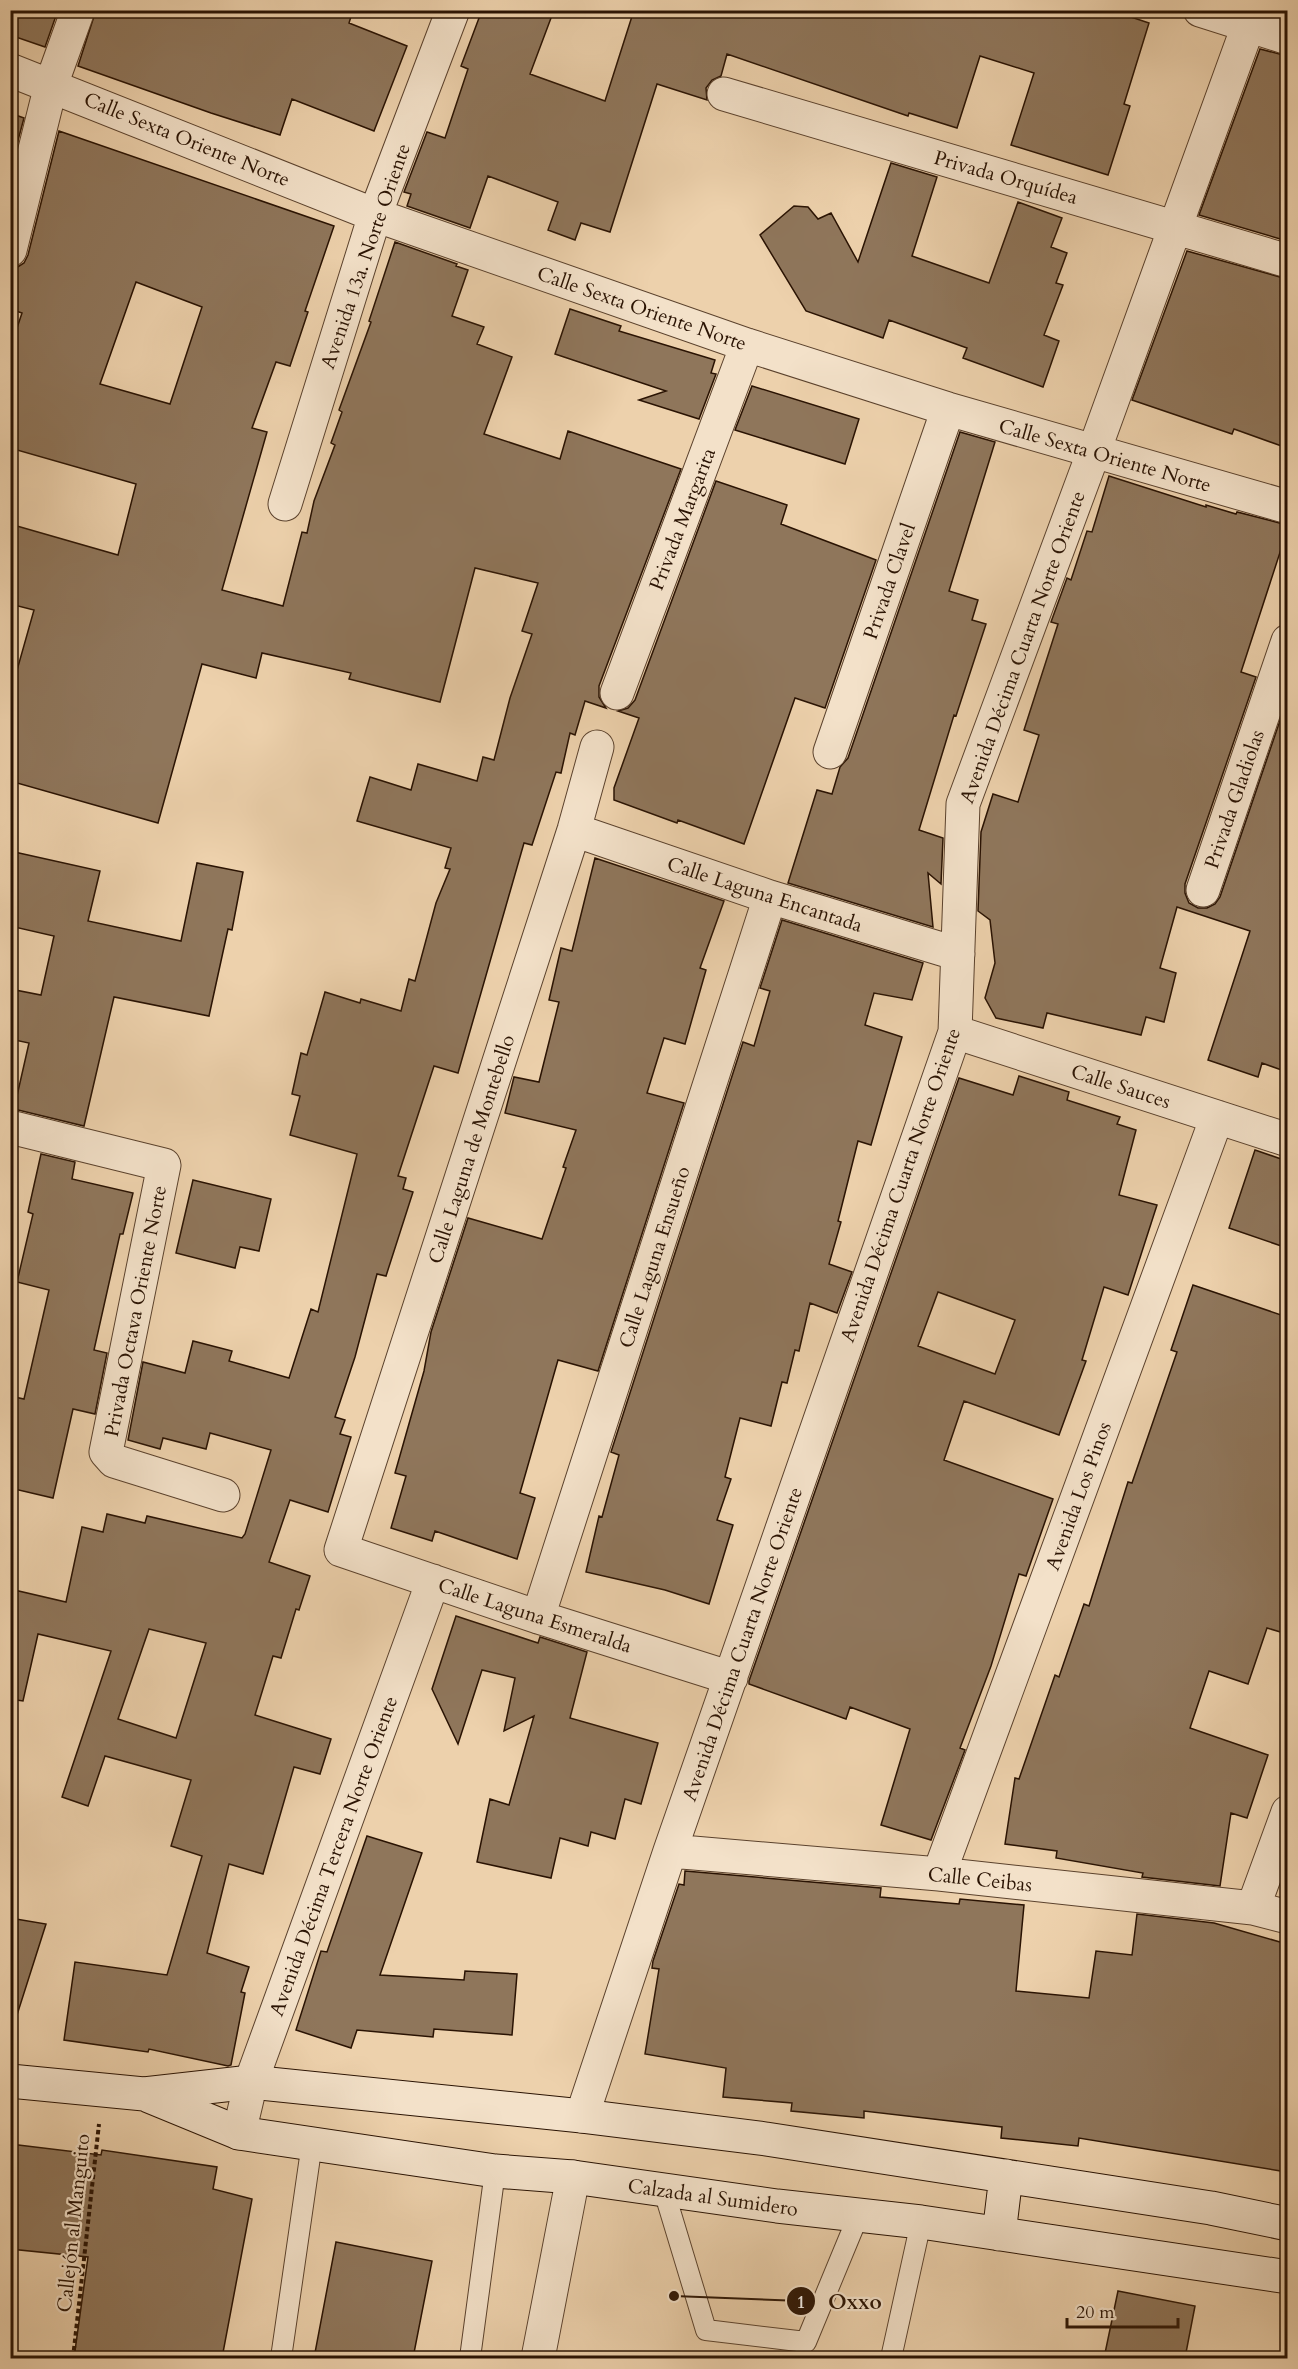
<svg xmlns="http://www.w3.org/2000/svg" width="1298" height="2369" font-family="Cardo,serif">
<rect width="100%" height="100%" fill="#edd1ac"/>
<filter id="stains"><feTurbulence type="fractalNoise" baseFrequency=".00333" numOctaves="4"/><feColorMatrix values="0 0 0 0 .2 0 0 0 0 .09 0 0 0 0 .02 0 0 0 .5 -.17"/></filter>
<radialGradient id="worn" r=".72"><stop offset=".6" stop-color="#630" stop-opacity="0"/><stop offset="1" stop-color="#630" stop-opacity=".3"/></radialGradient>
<path fill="#8f765b" stroke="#2a1303" stroke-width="1.5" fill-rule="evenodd" d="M10,10H58L45,47L10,35Z
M96,10H353L349,23L407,46L374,131L292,99L280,135L211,113L78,66Z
M482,10H554L530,74L605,101L634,10H1110L1149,23L1124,104L1130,106L1108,175L1011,145L1034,73L980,56L957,128L909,113L908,116L727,54L721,76L712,80L706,88L707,100L657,84L610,232L581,223L575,240L548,230L558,202L488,176L470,228L407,206L411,194L404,192L427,132L445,138L468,69L461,66Z
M1260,49L1287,56V241L1199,215Z
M10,113L24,118L10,170Z
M59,131L334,226L305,311L308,312L290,366L276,362L252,428L267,432L222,590L283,606L302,532L307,533L314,501L335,445L331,443L342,412L339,410L371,322L369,321L395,242L457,264L456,266L468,270L452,316L484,327L477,344L512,357L484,434L560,459L568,431L681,469L599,686V697L606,708L585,701L575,735L570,733L561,773L556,772L532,845L524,843L458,1073L434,1066L398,1176L406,1178L403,1189L413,1192L386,1276L377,1274L355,1357L335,1417L345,1420L340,1434L351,1437L328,1512L290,1500L269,1562L310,1576L299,1610L296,1609L281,1658L273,1656L255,1715L331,1739L320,1774L294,1767L263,1874L229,1864L207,1953L249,1967L241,1992L245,1993L231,2065L228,2066L149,2049L148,2052L64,2040L75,1962L167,1975L202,1856L171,1846L191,1780L105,1756L88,1806L62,1797L111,1651L38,1634L23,1701L10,1699V1589L66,1602L82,1527L103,1532L107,1514L145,1523L147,1516L242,1538L245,1534L271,1450L210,1433L206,1449L163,1438L160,1449L128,1440L143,1362L185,1373L193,1341L232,1351L229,1361L289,1378L311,1309L318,1312L357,1154L290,1135L300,1096L292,1094L301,1053L307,1055L325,992L360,1003L361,999L401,1011L409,979L415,981L436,903L450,869L445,868L451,848L357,821L370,777L411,790L418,764L477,781L483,757L494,760L510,698L532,634L522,631L538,583L475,568L440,702L349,679L351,673L262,653L256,678L202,664L158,823L10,781V695L34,610L10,604V524L118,555L136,484L10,448L11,346L22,313L10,309V284L16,268L24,263L28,255ZM136,282L202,307L170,404L100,384ZM149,1629L206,1643L176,1738L118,1719Z
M891,163L937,177L912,256L989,283L1018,202L1062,218L1051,247L1067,253L1056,283L1063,285L1044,335L1059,341L1043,387L963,358L967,348L889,320L883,338L806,311L760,235L794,206L808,207L818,219L831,213L858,262Z
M1187,251L1287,279V448L1234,429L1232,434L1132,400Z
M570,309L621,326L619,331L715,360L711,373L716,374L699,419L639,400L666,391L555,354Z
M752,386L859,419L845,464L735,430Z
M960,432L995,442L949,591L978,600L972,620L986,624L956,716L954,715L919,830L943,838L941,884L928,873L933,927L788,883L817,790L832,794L840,767L848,758Z
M1109,476L1206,507V505L1236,514L1237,512L1287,525V531L1241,672L1256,677L1185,884V893L1189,903L1198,908H1207L1215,904L1220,897L1287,700V1072L1262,1063L1258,1077L1208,1060L1250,931L1177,907L1160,968L1176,973L1164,1022L1146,1017L1141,1035L1047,1013L1043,1028L996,1018L985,998L995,963L990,920L978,911L981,832L993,794L1018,802L1039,735L1024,730L1058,624L1051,622L1067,578L1071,580L1087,531L1092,532Z
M716,481L787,505L781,524L876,560L825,708L795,698L744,844L678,820L677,823L614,800V788L639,718L618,711L628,708L635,700Z
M10,851L100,871L88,921L181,941L197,863L243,872L232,930L228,929L209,1016L114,997L84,1126L14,1109L29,1043L10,1039V989L41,995L54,936L10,926Z
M595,858L724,901L700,968L706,970L685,1044L664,1038L647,1093L684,1103L598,1371L558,1360L520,1493L535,1498L517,1559L435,1531L432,1541L391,1528L406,1476L395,1473L424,1371L431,1332L468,1218L542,1239L566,1168L563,1167L576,1130L505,1113L514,1077L539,1082L559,1002L549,1000L561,948L572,951Z
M782,920L923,963L912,1000L874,993L865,1025L902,1037L871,1145L858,1141L838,1221L841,1222L829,1264L852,1272L837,1313L810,1303L799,1351L795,1350L787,1383L782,1382L771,1426L740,1418L725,1477L731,1479L717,1520L733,1525L709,1604L665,1590L586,1572L599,1516L602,1517L619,1455L611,1452L743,1042L754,1046L770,991L760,988Z
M1019,1076L1069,1092L1067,1100L1120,1117L1117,1124L1136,1130L1119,1195L1157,1205L1128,1295L1104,1287L1082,1360L1086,1361L1059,1435L964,1401L944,1460L1053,1499L1026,1576L1019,1574L991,1666L960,1748L965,1750L931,1840L881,1825L910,1729L850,1707L846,1719L749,1684V1681L959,1078L1013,1095ZM938,1292L1015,1320L995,1374L918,1346Z
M1255,1150L1287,1161V1248L1229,1228Z
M41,1154L75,1162L72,1179L133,1193L123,1234H120L94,1350L107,1353L95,1414L73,1409L53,1498L10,1488V1396L24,1399L49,1290L17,1282L33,1214L28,1212Z
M193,1180L271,1199L259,1251L240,1247L235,1268L176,1253Z
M1193,1285L1287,1317V1634L1267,1628L1248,1684L1209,1671L1190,1728L1268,1755L1247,1818L1231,1813L1220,1886L1142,1877L1143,1873L1056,1858L1057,1851L1005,1844L1015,1778L1019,1779L1055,1675L1059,1677L1084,1604L1089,1606L1128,1482L1132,1483L1177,1352L1171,1350Z
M456,1616L538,1643L540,1637L587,1652L570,1718L658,1743L641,1804L625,1799L615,1839L591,1832L588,1846L560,1838L551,1878L477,1862L490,1799L509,1805L534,1716L504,1731L515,1678L482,1670L458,1744L432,1689Z
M367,1836L422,1853L380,1975L464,1980L465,1971L517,1974L512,2035L434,2029L433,2037L357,2030L351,2048L296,2030L321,1951L327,1952Z
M685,1871L881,1888L880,1897L959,1904L960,1899L1024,1905L1016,1991L1089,1998L1096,1951L1132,1955L1137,1914L1214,1923L1287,1944V2172L1079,2138L1078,2146L1001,2138L1002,2127L864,2111V2118L791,2111L792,2103L723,2097L726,2068L645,2054L659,1969L652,1968L653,1961L679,1884L684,1885Z
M10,1918L46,1924L17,2015L10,2014Z
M10,2144L101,2155L102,2150L217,2167L213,2189L252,2199L222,2358H74L88,2257L10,2249Z
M336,2242L432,2261L413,2358H314Z
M1118,2291L1195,2306L1185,2358H1104Z"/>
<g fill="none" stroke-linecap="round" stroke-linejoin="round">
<g stroke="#5b422d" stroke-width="22">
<path id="service" d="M664,2191L706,2330L806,2342L859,2214
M281,2358L312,2143
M470,2358L495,2171
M891,2358L921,2222"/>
</g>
<g stroke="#5b422d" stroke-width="35">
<path id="minor" d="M1200,10L1288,38
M10,70L375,215L747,345L948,409L1288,507
M724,94L1288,261
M10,250L51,85L78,10
M285,504L375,215L453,10
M617,693L747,345
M597,747L574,830L341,1550L538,1617L731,1678
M830,752L948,409
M574,830L770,897L958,954
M1203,890L1288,641
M955,1032L1288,1140
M10,1127L164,1165L106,1452L114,1461L223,1495
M538,1617L770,897
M670,1851L939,1874L1253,1908L1288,1917
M939,1874L1217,1117
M1253,1908L1288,1812
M582,2116L670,1851L955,1032L963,804L1094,451L1254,10
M239,2133L251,2082L433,1581
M538,2358L573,2177"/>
</g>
<g stroke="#2a1303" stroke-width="35">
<path id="secondary" d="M10,2081L144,2094L251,2082L582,2116L766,2139L1211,2208L1288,2224
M149,2096L239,2133L495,2171L573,2177L777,2206L921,2222L1288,2277
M999,2234L1006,2176"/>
</g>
<path stroke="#2a1303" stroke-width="4" stroke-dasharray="4.5 3" stroke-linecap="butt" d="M73,2358L99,2124"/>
<use href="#service" stroke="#f3e1c9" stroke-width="20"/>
<use href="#minor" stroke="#f3e1c9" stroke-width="33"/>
<use href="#secondary" stroke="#f3e1c9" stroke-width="33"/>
</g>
<g text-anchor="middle" stroke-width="4.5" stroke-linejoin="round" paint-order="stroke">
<g font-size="20" fill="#2a1303" stroke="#f3e1c9">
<text transform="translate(187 139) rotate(22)" y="7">Calle Sexta Oriente Norte</text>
<text transform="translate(1006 177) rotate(16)" y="7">Privada Orquídea</text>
<text transform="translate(365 256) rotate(-71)" y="7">Avenida 13a. Norte Oriente</text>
<text transform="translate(642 308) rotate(19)" y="7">Calle Sexta Oriente Norte</text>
<text transform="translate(1105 455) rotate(16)" y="7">Calle Sexta Oriente Norte</text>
<text transform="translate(682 519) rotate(-69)" y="7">Privada Margarita</text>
<text transform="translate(889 581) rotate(-71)" y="7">Privada Clavel</text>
<text transform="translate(1022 647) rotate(-70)" y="7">Avenida Décima Cuarta Norte Oriente</text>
<text transform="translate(1234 799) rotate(-71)" y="7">Privada Gladiolas</text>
<text transform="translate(765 894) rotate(18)" y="7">Calle Laguna Encantada</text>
<text transform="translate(1121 1086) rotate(18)" y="7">Calle Sauces</text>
<text transform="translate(471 1149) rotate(-72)" y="7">Calle Laguna de Montebello</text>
<text transform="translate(900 1185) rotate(-71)" y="7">Avenida Décima Cuarta Norte Oriente</text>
<text transform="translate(654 1257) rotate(-72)" y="7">Calle Laguna Ensueño</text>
<text transform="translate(135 1311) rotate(-79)" y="7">Privada Octava Oriente Norte</text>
<text transform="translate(1078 1496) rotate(-70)" y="7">Avenida Los Pinos</text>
<text transform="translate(535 1615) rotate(18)" y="7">Calle Laguna Esmeralda</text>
<text transform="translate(742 1644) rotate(-71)" y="7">Avenida Décima Cuarta Norte Oriente</text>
<text transform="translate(333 1856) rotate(-70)" y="7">Avenida Décima Tercera Norte Oriente</text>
<text transform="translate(980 1879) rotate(6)" y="7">Calle Ceibas</text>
<text transform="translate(713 2197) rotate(8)" y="7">Calzada al Sumidero</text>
<text transform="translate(73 2223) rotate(-84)" y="7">Callejón al Manguito</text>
</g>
</g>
<path fill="none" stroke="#2a1303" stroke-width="2" d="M674 2296L801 2301"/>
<g fill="#2a1303" stroke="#f3e1c9" stroke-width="2">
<circle cx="674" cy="2296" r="6"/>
<circle cx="801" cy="2301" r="15"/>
</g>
<g font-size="18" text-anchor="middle" font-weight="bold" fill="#fff">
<text x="801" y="2308">1</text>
</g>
<g font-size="21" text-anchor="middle" font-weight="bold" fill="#2a1303" stroke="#f3e1c9" stroke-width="4.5" stroke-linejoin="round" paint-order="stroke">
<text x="855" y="2309">Oxxo</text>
</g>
<rect width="1298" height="2369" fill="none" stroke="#edd1ac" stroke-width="36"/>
<rect x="12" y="12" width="1274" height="2345" fill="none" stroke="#2a1303" stroke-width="3"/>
<rect x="18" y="18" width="1262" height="2333" fill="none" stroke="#2a1303" stroke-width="1.5"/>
<path d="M1067 2318v9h111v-9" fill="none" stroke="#2a1303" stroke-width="3"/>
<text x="1076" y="2318" font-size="18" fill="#2a1303" stroke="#f3e1c9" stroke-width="4.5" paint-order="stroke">20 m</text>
<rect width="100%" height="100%" filter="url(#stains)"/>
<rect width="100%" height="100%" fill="url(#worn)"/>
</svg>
